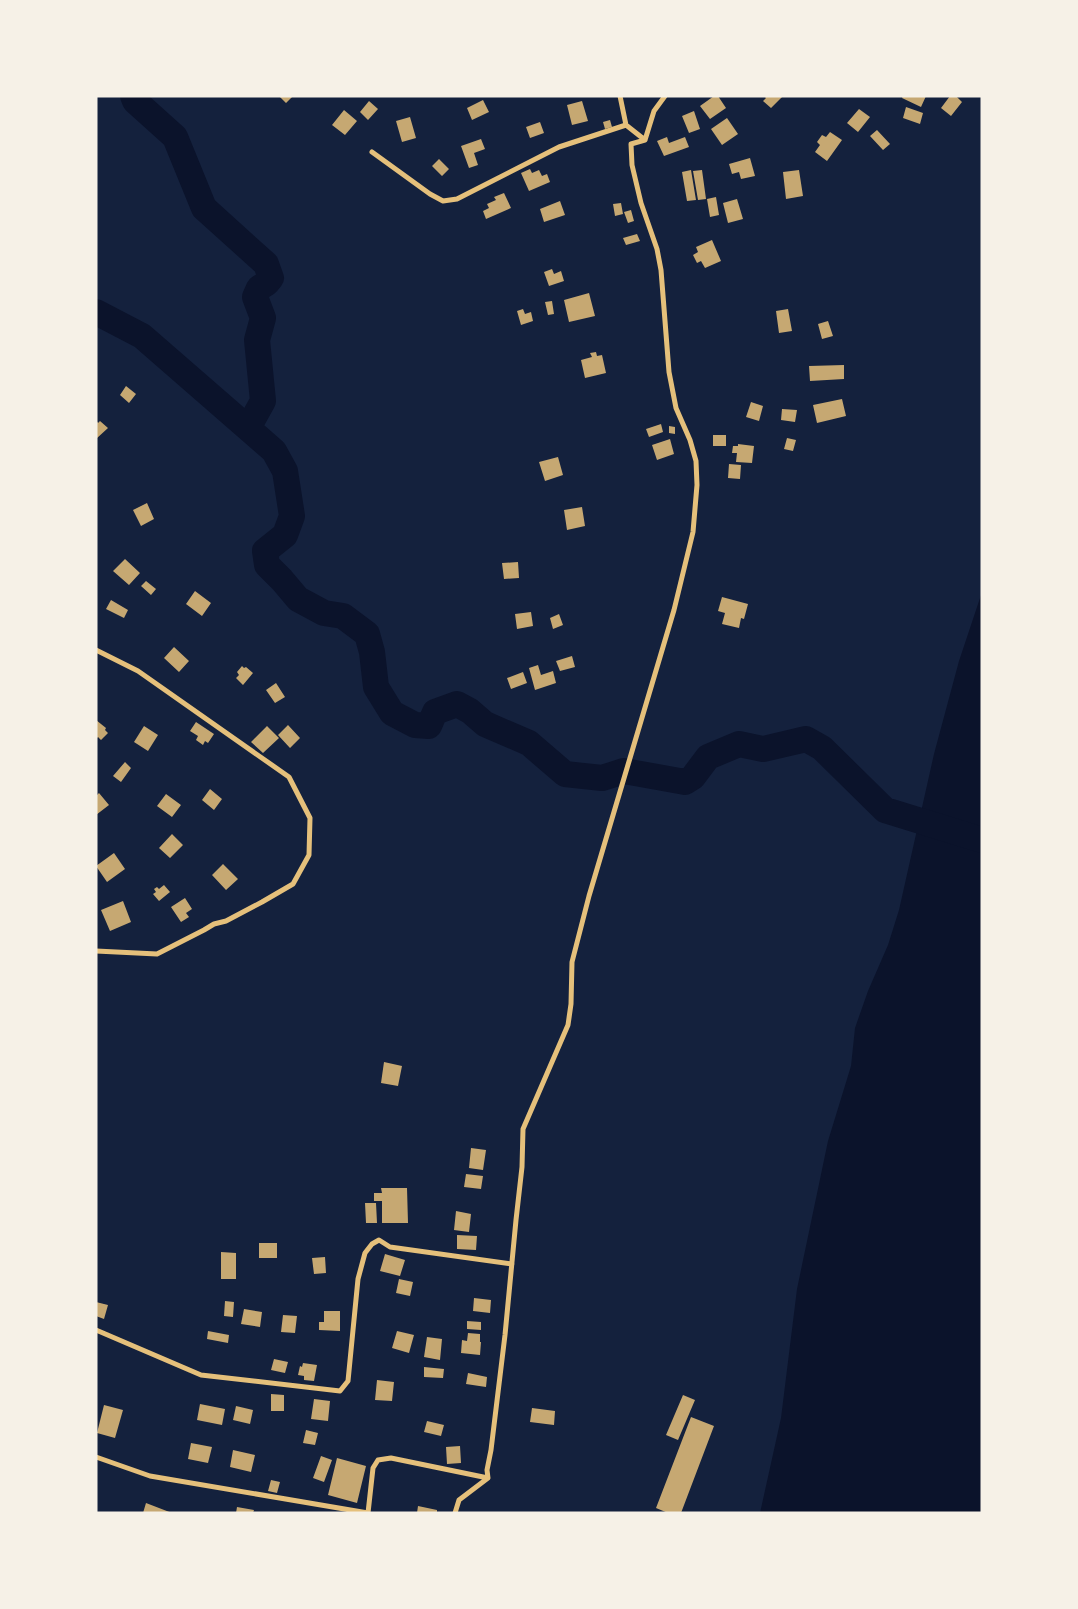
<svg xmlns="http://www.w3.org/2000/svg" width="1078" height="1609" font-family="Arial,sans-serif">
<rect width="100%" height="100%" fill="#14213d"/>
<path fill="#0b132b" d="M982,592V1513H760L781,1418L797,1289L828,1141L851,1066L855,1028L868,991L888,945L899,910L934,754L959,661Z"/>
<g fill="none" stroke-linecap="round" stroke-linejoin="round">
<path stroke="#0b132b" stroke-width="26" d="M133,96L135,101L175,137L204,208L266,264L271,278L267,283L259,288L255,297L263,318L257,340L263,401L248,428
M96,312L142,336L274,451L285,471L292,516L285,535L265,551L267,565L282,580L298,599L324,613L343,616L367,634L372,652L376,687L392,713L415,725L429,726L435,712L457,704L470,711L485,724L529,743L565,774L602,778L624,771L685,782L693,777L708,757L739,744L763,749L806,739L822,748L885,810L982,840"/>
</g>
<path fill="#c6a872" d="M279,96H293L286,103Z
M714,96H718L726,108L710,119L700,106Z
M764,96H783L771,108L763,101L766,98Z
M903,96H926L921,107L902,98Z
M950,96H956L962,102L951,116L941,108Z
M483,100L489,112L472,120L467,108Z
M369,101L378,109L368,120L360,112Z
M582,101L588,121L572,125L567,105Z
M906,107L923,113L920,124L903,118Z
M859,109L870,117L858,132L847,123Z
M344,110L357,121L345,135L332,125Z
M694,111L700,129L689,133L682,116Z
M410,117L416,138L402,142L396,121Z
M727,118L738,134L722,145L711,129Z
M610,120L612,127L605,129L603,122Z
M540,122L544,133L530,138L526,127Z
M877,130L890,144L883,150L870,136Z
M830,132L842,140L827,161L815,152L820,145L817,142L822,135L826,137Z
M667,137L669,143L685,137L689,147L664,156L657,141Z
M481,139L485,149L474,153L478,165L469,168L461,146Z
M750,158L755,176L741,179L739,172L732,174L729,164Z
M439,159L449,169L442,176L432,166Z
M530,169L532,173L539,170L542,176L547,174L550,182L529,191L521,173Z
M691,170L696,200L687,201L682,172Z
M702,170L706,199L698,200L693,171Z
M799,170L803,196L786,199L783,172Z
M504,193L511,208L486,219L483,211L489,208L487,204L496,200L494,197Z
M716,197L719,215L710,217L707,199Z
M737,199L743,219L728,223L723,203Z
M560,201L565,215L544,222L540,209Z
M621,203L623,214L615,216L613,204Z
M631,210L634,221L628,223L624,212Z
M637,234L640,241L626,245L623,238Z
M712,240L721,261L705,268L701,261L697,263L693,255L698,252L696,247Z
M552,269L554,274L561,271L564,281L549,286L544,272Z
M589,293L595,316L569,322L564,300Z
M552,301L554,314L548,315L545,302Z
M523,309L525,314L531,312L533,321L521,325L517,311Z
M788,309L792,331L779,333L776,311Z
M828,321L833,336L822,339L818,324Z
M596,352L597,356L602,355L606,373L585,378L581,360L592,357L590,353Z
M844,365V379L810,381L809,366Z
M126,386L136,394L129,403L120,395Z
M842,399L846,416L817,423L813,405Z
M751,402L763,406L759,421L746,417Z
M782,409L797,410L795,422L781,420Z
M96,420L98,423L100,421L108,428L96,439Z
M661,424L663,432L649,437L646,429Z
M669,426L675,427V434L669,433Z
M713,435H726V446H713Z
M787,438L796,440L793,451L784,449Z
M670,439L674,454L657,460L652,445Z
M738,444L754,446L752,463L736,462L737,453H732L733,446H738Z
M558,457L563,475L545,481L539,462Z
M729,464L741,465L740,479L728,478Z
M147,503L154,519L141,526L133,510Z
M582,507L585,526L567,530L564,510Z
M125,559L140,573L129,585L113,571Z
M518,562L519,578L504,579L502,563Z
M146,581L156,589L151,595L141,586Z
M195,591L211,603L202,616L186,604Z
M722,597L748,604L744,619L741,618L739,628L722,624L725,613L718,611Z
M111,600L128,610L124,618L106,609Z
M531,612L533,626L517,629L515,614Z
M559,614L563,625L553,629L550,618Z
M174,647L189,661L179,672L164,658Z
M572,656L575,667L560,671L556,661Z
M538,665L541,675L553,671L556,683L535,690L529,668Z
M242,666L244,668L246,667L253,673L243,685L236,678L239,675L237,672Z
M523,672L527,683L511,689L507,678Z
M276,683L285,697L275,703L266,690Z
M96,720L106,728L105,730L108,733L101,740L98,737L96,739Z
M196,722L214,734L208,743L205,741L203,745L196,740L198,736L190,731Z
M288,725L300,738L290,748L278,735Z
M144,726L158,735L148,751L134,742Z
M267,726L279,738L263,753L251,742Z
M125,762L131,768L121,782L113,776Z
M210,789L222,799L214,810L202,800Z
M99,793L109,805L96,815V796Z
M166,794L181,805L172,817L157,806Z
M172,834L183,845L170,858L159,848Z
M114,853L125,869L107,882L96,866Z
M223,864L238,879L226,890L212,875Z
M164,885L170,892L159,901L153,894L156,892L154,889L157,887L159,889Z
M185,898L192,909L186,913L189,917L181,922L171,907Z
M123,901L131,922L110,931L101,910Z
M384,1062L402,1066L398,1086L381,1083Z
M471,1148L486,1150L483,1170L469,1168Z
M466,1174L483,1176L481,1189L464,1187Z
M381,1188H407L408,1223H382V1201H374V1193H382Z
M365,1203H376L377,1223H366Z
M456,1211L471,1214L469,1232L454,1230Z
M457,1235L477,1236L476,1250L457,1249Z
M259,1243H277V1258H259Z
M221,1252L236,1253V1279H221Z
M385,1254L405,1260L400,1276L380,1271Z
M325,1257L326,1273L314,1274L312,1258Z
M399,1279L413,1282L410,1296L396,1293Z
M474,1298L491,1300L490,1313L473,1311Z
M225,1301L234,1302L233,1317L224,1316Z
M96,1302L108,1305L104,1319L96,1316Z
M244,1309L262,1312L260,1327L241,1324Z
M324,1311H340V1331L319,1330V1322H324Z
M283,1315L297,1316L295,1333L281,1332Z
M467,1321L481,1322V1330L467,1329Z
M208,1331L229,1335L228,1343L207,1339Z
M397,1331L414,1335L409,1353L392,1348Z
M468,1333L480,1334V1342H481L480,1355L461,1353L462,1340L467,1341Z
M427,1337L442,1339L440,1360L424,1357Z
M274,1359L288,1362L285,1373L271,1370Z
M303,1363L317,1365L314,1381L304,1380V1376L298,1375L300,1366L302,1367Z
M424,1367L444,1369L443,1378L424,1377Z
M468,1373L487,1377L486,1387L466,1384Z
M377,1380L394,1382L392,1401L375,1400Z
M271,1394L284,1395V1411H271Z
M683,1395L695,1400L678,1440L666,1435Z
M314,1399L330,1401L328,1421L311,1419Z
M200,1404L225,1409L222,1425L197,1420Z
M104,1405L123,1410L115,1438L97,1433Z
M236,1406L253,1410L250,1424L233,1420Z
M532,1408L555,1411L554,1425L530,1422Z
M691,1417L714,1426L681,1513H668L656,1508Z
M427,1421L444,1425L441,1436L424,1432Z
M306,1430L318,1433L315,1445L303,1443Z
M191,1443L212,1447L208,1463L188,1459Z
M460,1446L461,1463L447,1464L446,1447Z
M233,1450L255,1455L251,1472L230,1467Z
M321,1456L332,1460L324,1482L313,1478Z
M337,1458L366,1466L357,1503L328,1495Z
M271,1480L280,1482L277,1493L268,1491Z
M146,1503L172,1513H143Z
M418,1506L437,1510V1513H417Z
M237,1507L254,1510L253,1513H236Z"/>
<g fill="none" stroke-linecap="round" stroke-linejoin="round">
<path stroke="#e5c07b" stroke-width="5" d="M620,96L626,125L645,140
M645,140L654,111L665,96
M372,152L430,194L443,201L457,199L559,147L626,125
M96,650L138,671L289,777L310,818L309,855L293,884L262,902L226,921L214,924L204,930L157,954L96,951
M96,1330L201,1375L340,1391L348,1381L358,1279L365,1253L372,1244L379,1240L390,1247L512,1264
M96,1457L150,1476L368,1513L373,1468L378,1460L391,1458L488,1478
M455,1513L459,1500L488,1478L487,1470L491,1450L505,1335L516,1220L522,1167L523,1129L568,1025L571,1004L572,962L589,896L674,610L693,532L697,485L696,461L690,440L676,408L669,372L661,270L657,249L641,203L632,165L631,144L645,140"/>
</g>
<rect width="1078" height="1609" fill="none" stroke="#f6f1e7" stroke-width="195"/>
</svg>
